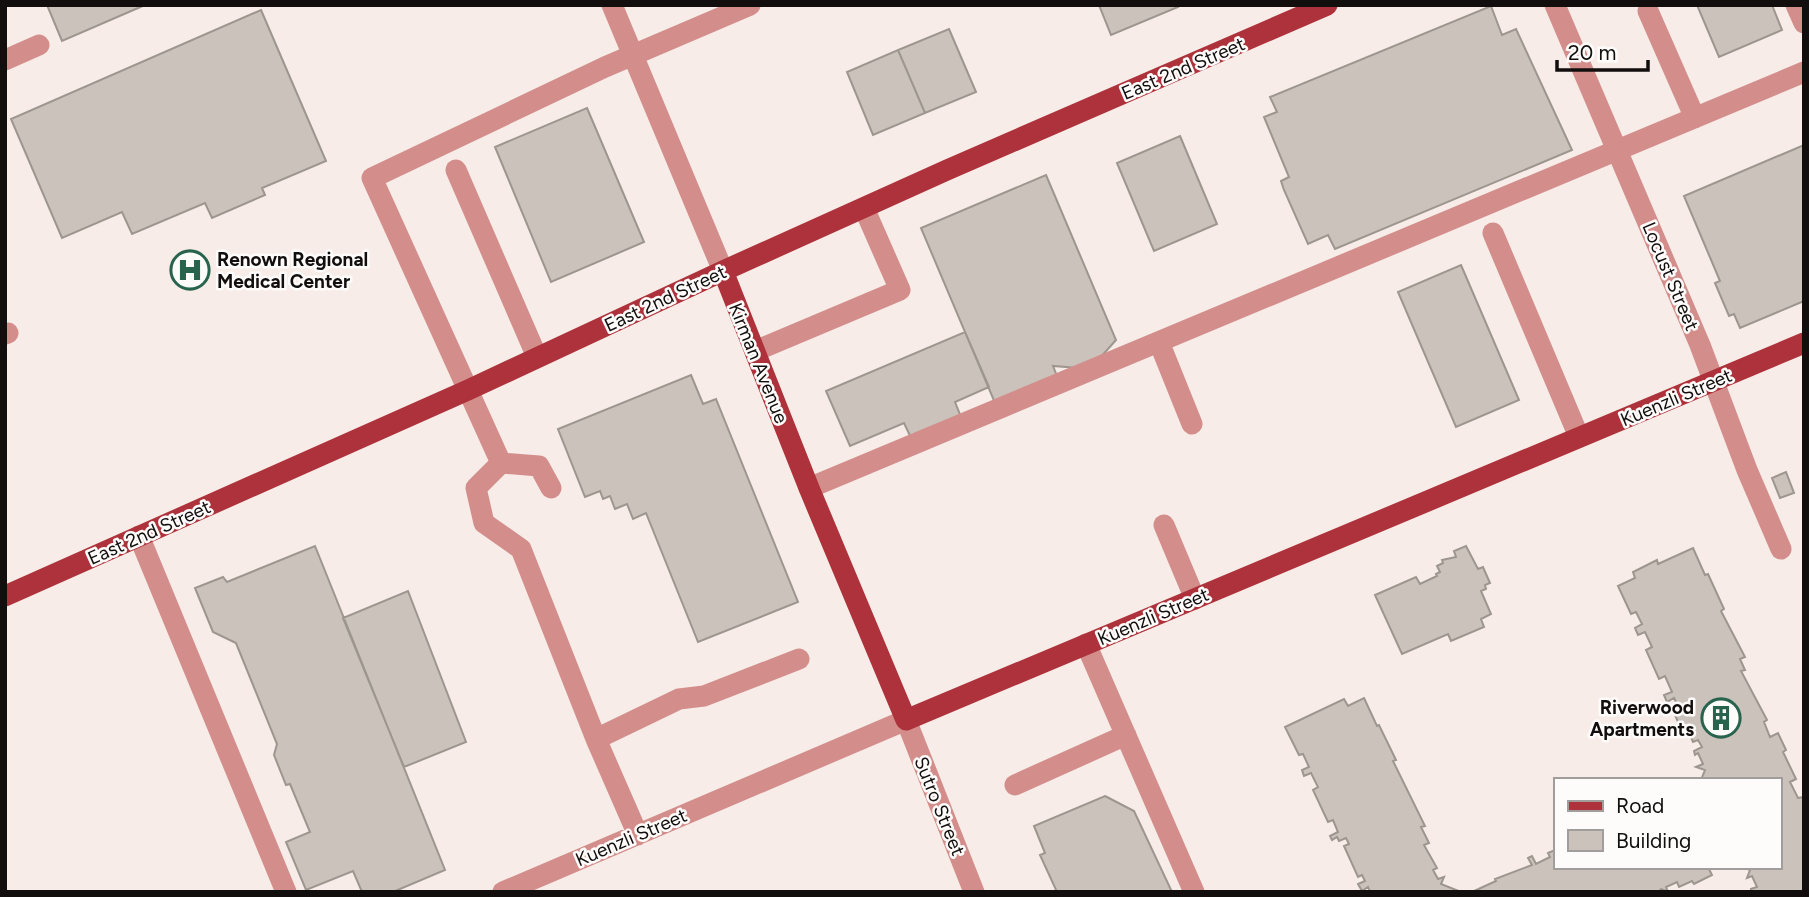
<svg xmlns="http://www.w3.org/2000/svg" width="1809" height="897" font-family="Figtree,sans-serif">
<rect width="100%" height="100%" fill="#f7ece7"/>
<path fill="#cac2bb" stroke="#9d968f" stroke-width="2" d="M47,5H145L62,41Z
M1099,5H1177L1178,7L1111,35Z
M1697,5H1772L1782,30L1719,57Z
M1491,6L1502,35L1516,29L1572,150L1335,249L1328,235L1308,244L1284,190L1281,181L1289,177L1264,117L1277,112L1270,97Z
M261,10L326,161L262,188L265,195L212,218L205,203L132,234L122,212L62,238L11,119Z
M949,29L976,92L925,113L898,50Z
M898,50L925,113L873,135L847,72Z
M587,108L644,242L551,282L495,147Z
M1180,136L1217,224L1154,251L1117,163Z
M1804,145V301L1740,328L1734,314L1729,316L1715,283L1720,281L1684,196Z
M1046,175L1116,340L1100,358L1078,368L1053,366L1057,376L995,403L921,228Z
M1461,265L1519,400L1456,427L1398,292Z
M965,332L989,387L955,402L961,417L911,438L904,423L850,446L826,391Z
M691,375L703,404L716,399L798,602L698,642L646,513L633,519L627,504L615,509L610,496L603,499L600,491L585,497L558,429Z
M1786,472L1794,493L1780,498L1772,478Z
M315,546L445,870L393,892H362L353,871L306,890L286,842L310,832L290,784L286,785L274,755L277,744L236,643L213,632L195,588L223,577L227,582Z
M1466,546L1478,569L1483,567L1490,583L1485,585L1486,589L1481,591L1491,614L1481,619L1484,627L1451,641L1448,634L1402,654L1375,595L1416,577L1420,584L1437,576L1436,574L1440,572L1437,566L1443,563L1442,560L1456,557L1454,551Z
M1693,548L1705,575L1708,574L1724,609L1721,611L1745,657L1740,659L1745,670L1741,671L1767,720L1764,722L1770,737L1778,733L1786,750L1783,752L1796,779L1790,782L1798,798L1804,797V892H1752L1751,889L1757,887L1752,876L1747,878L1750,870L1742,867H1779V780H1701L1705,770L1696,767L1703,764L1698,753L1695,755L1694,751L1702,747L1698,740L1693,742L1687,728L1682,731L1675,715L1681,712L1674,698L1667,702L1664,695L1672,692L1665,676L1659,679L1646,650L1652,647L1645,632L1638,635L1635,628L1642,624L1636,612L1631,614L1618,586L1635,578L1633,572L1657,560L1658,564Z
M408,591L466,742L404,767L343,618Z
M1364,698L1377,726L1379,725L1396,760L1393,761L1425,826L1421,827L1429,843L1424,845L1437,868L1433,870L1438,879L1444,877L1441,884L1461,892H1370L1368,887L1362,891L1358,884L1365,881L1362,875L1358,877L1344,846L1349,844L1346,838L1339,841L1337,837L1332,840L1330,836L1338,832L1333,820L1328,822L1313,790L1318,787L1311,773L1304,776L1302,770L1309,767L1303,754L1299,755L1285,727L1344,699L1348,706Z
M1105,796L1134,811L1172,892H1057L1040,855L1045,853L1034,826Z
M1555,850V867H1712L1709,869L1712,875L1694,884L1692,881L1679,887L1677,882L1666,887L1668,892L1661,889L1659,892H1472L1496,881L1495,879L1532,865L1528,858L1532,856L1536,864L1550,857L1548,853Z"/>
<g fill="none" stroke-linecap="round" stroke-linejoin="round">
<path stroke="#d38e8c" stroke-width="21" d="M612,5L723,271
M750,5L605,67L372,178L501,463L476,488L484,523L521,549L596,739L679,699L704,696L799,659
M1555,5L1700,345L1747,470L1781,549
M1796,5L1804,23
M1648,11L1695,118
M5,60L39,45
M456,170L537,357
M1493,233L1579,437
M5,334L8,333
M1159,342L1192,424
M755,351L900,290L864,208
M501,463L539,466L551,488
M809,488L1804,72
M1164,525L1195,599
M139,536L286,892
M1086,644L1194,892
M596,739L638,835
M1015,785L1126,735
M503,892L906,720L974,892"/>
<path stroke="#ae323b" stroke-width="21" d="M723,271L809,488L906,720L1804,343
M5,596L468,390L723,271L947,170L1327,5"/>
</g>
<defs>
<g id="hospital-ring" transform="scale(2.0125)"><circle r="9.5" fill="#fefcfb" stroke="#28634d" stroke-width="1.5"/><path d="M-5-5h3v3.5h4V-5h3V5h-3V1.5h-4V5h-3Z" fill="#28634d"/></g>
<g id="building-ring" transform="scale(2.0125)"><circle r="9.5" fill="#fefcfb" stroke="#28634d" stroke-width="1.5"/><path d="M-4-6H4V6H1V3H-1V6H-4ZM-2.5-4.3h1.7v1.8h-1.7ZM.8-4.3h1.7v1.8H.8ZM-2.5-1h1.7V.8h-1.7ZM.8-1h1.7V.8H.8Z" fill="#28634d"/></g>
</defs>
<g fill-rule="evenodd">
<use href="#hospital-ring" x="190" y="270"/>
<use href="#building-ring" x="1721" y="718"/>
</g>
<g text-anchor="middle" stroke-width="5" stroke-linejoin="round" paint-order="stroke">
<g font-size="19" fill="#120e0d" stroke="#fefcfb">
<text transform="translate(1183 68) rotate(-23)" y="7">East 2nd Street</text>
<text transform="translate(1671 276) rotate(67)" y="7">Locust Street</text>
<text transform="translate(665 298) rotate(-25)" y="7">East 2nd Street</text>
<text transform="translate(759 363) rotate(68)" y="7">Kirman Avenue</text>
<text transform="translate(1676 397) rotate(-23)" y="7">Kuenzli Street</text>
<text transform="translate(149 532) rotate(-24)" y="7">East 2nd Street</text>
<text transform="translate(1153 616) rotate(-23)" y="7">Kuenzli Street</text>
<text transform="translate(940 806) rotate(68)" y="7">Sutro Street</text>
<text transform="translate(631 837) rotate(-23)" y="7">Kuenzli Street</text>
</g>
<g font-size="19" font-weight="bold" fill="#120e0d" stroke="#fefcfb" text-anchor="start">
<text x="217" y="266">Renown Regional<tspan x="217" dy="22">Medical Center</tspan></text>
<text x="1694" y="714" text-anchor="end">Riverwood<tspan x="1694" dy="22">Apartments</tspan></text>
</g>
</g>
<rect width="1809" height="897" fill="none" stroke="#120e0d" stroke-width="14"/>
<rect x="1554" y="778" width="228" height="91" fill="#fefcfb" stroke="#a09d9c" stroke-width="2"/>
<rect x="1568" y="801" width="35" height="10" fill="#ae323b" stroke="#a09d9c" stroke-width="2"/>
<text x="1616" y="813" font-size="21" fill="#120e0d">Road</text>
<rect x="1568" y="830" width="35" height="21" fill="#cac2bb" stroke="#a09d9c" stroke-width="2"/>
<text x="1616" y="848" font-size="21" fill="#120e0d">Building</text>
<path d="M1557 60v10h91v-10" fill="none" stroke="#120e0d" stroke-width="3.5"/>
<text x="1568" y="60" font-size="21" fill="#120e0d" stroke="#fefcfb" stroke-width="5" paint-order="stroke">20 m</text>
</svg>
